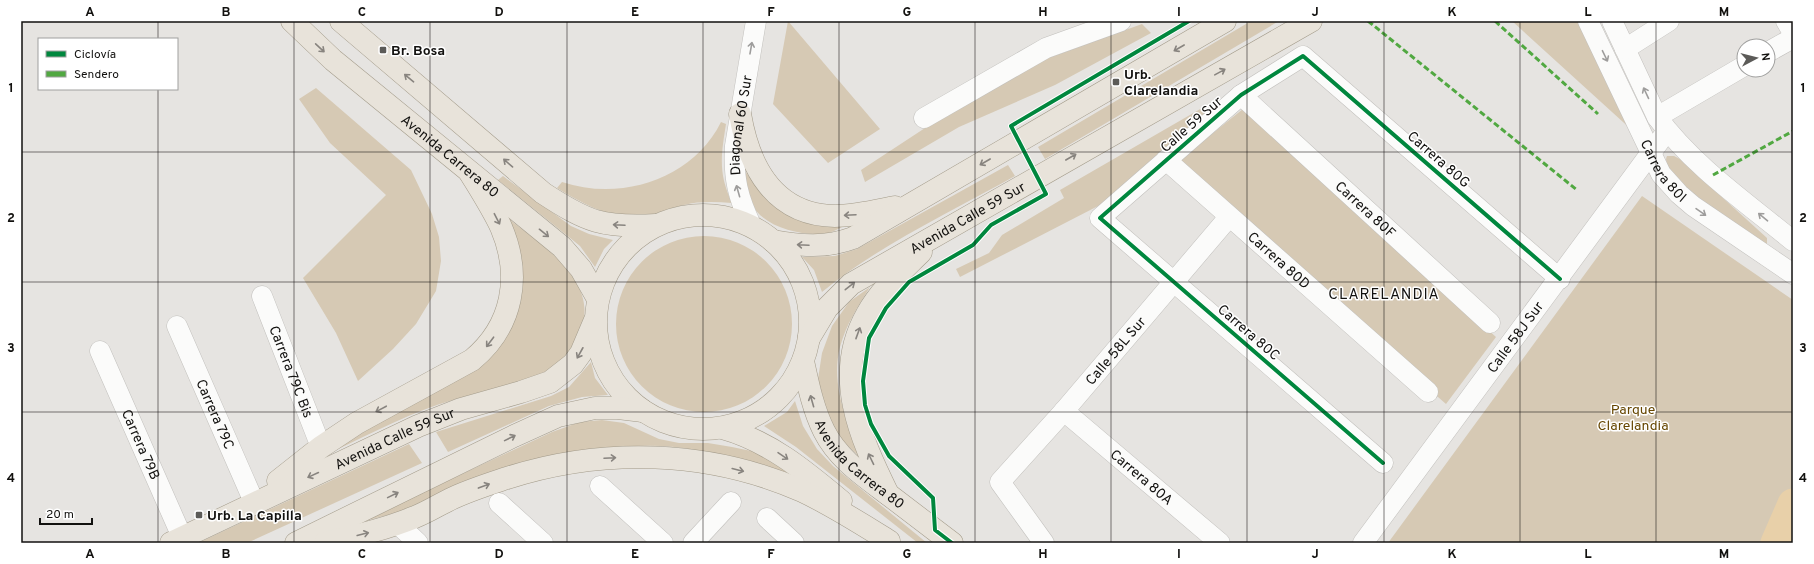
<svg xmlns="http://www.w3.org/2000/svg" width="1814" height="564" font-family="Overpass,sans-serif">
<rect width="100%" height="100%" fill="#e6e4e1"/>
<path fill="#d6c9b4" d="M788,21L880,129L828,163L773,104Z
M1251,21H1279L1045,159L1038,147Z
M1512,21H1580L1634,132Z
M1142,24L1151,33L1055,85L959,127L865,182L861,170L954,109L1043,60Z
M316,88L411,170L432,214L439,237L441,261L436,291L416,324L393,349L358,381L336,333L303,278L386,195L330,143L299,99Z
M1202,108L1206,117L1100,205L960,277L956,269L989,253L1002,235L1064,198L1060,190Z
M1243,109L1496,337L1446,404L1173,165Z
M721,122L726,124C721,156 718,173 732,203C716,202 700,201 684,205C669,209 652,216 636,217C607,217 581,203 557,188L562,182C621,202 693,179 721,122Z
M1667,156H1674L1680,159L1767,238V244H1763C1748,233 1656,175 1667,156Z
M1008,165L1015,176C951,212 879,245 822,292L814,270L802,257L835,256L857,249Z
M742,167L756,186L848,224C841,227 834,232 828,233C804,237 763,228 751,203C746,193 745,179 742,167Z
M503,176L571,226L589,234L613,240L604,249L595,267L580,246L498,180Z
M1642,196L1793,300V543H1388Z
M509,219C544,247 603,283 579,335C573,347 569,359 556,366C525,384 487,389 453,400C412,412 374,432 336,450L507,336C526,294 527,262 509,219Z
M616 324a88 88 0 1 1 176 0a88 88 0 1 1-176 0Z
M870,287C858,306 846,325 840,347C830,386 848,426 864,461L844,442L830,423L818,379L822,353L832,326L849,302Z
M591,362L595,378L608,395L582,397L549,406L448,452L436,432L551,396L569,387Z
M795,401L803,426L817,449L833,466L927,543H918L796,447L764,426L787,412Z
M602,420L624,423L659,439L679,443H708L732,447L756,452L803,482C767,471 731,458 694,450C661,443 624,446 591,450L399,512L357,523L552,432L580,422Z
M409,444L422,463L247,543H198Z"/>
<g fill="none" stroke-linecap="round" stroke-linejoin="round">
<path stroke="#e8d0a9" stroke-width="31" d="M1776,543L1793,504"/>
<g stroke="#c2c0bd" stroke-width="21">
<g id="minor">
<path id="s1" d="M1588,21L1661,174L1679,194L1693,206L1793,274"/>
<path d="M1612,21L1657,117C1693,166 1747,203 1793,241"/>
<path d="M1786,21L1793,33"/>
<path d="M1625,49L1669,21"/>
<path d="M1768,52L1793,38"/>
<path id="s2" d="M1241,95L1490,323"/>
<path d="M1657,117L1744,66"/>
<path d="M924,118L1046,48L1121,21"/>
<path id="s3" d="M1166,160L1428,392"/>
<path id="s4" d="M752,227C738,198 733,178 735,146L756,21"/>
<path id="s5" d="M262,296L321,447"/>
<path id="s6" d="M177,326L254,502"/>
<path id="s7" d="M100,351L182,537"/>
<path id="s8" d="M1064,411L1220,543"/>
<path d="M1383,463L1100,218L1241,95L1303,56L1560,279"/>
<path d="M600,486L663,543"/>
<path d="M499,503L543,543"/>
<path d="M767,518L794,543"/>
<path d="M398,524L418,543"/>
<path d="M693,543L731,502"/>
<path id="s9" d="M1044,543L1000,482L1064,411L1229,217"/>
<path id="s10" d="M1363,543L1667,131"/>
</g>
</g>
<g stroke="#a39b8a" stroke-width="23">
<g id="major">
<path id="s11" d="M292,21L333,60L562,247L581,269L598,299"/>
<path d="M341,21L543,193C587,222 603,228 656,225"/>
<path d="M740,114C749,167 774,215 835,216C855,216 875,211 895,207"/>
<circle cx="703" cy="322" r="107"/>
<path d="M773,241C801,246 826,248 853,238L1225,21"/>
<path id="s12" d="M809,338L827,308L851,284L1311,21"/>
<path id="s13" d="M803,361C808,384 813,409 824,431C838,459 864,476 889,495C910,511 931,527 952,543"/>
<path d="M722,428C769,441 804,470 841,501"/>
<path d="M278,481L321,447L357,423L472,360C513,326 522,276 501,227C492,208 481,191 470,173"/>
<path d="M888,494C860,437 832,375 867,314C880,290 902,271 921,252"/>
<path id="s14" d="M171,543L418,426L461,409L521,392L550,382L573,364L581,353L595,320"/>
<path d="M296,543L514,436L558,416L595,408H618L643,411"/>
<path d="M325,543C355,536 386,529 415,517C428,512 440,504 453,498C470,490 489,484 507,478C603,447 709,450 802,491C832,505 860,523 889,541"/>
</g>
</g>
<use href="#minor" stroke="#fbfbfa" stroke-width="20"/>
<use href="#major" stroke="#e8e3da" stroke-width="22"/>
<path stroke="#51a841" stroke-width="3" stroke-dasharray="6 3" stroke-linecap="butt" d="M1368,21L1577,190
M1495,21L1598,114
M1713,175L1793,131"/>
<g stroke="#fff" stroke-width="6">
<path id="cycleway" d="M1383,463L1100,218L1241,95L1303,56L1560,279
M952,543L935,530L933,498L889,456L871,424L865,405L863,381L869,338L886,308L909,282L973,245L991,225L1046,194L1011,126L1189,21"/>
</g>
<use href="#cycleway" stroke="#00873e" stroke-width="4"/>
</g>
<defs><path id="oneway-shaft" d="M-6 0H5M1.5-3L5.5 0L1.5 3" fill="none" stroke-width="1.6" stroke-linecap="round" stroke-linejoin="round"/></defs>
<g stroke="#88847f">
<use href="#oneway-shaft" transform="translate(320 48) rotate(43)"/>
<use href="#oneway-shaft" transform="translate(1179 48) rotate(150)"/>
<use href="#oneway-shaft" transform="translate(1220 72) rotate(-29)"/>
<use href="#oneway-shaft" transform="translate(409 78) rotate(-140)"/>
<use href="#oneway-shaft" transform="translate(1071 157) rotate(-30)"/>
<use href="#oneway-shaft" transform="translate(985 162) rotate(150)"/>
<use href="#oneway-shaft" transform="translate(508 163) rotate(-139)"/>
<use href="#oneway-shaft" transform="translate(850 215) rotate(177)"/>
<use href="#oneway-shaft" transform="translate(497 219) rotate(63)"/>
<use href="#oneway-shaft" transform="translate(619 225) rotate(-177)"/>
<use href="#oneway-shaft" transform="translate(544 233) rotate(39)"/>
<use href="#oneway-shaft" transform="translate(803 245) rotate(-177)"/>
<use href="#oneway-shaft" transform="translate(850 286) rotate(-38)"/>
<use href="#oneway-shaft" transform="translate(858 333) rotate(-70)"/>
<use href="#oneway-shaft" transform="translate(490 342) rotate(127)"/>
<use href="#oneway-shaft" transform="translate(580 353) rotate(119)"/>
<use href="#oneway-shaft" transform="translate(812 401) rotate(-106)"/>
<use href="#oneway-shaft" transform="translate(381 409) rotate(152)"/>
<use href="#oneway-shaft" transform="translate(510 438) rotate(-26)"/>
<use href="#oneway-shaft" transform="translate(783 456) rotate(34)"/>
<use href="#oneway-shaft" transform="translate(610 458) rotate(-3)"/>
<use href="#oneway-shaft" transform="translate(871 459) rotate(-116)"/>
<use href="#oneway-shaft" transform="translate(738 470) rotate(14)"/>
<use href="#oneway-shaft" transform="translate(313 475) rotate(155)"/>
<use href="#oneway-shaft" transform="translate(484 486) rotate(-20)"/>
<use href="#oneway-shaft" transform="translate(393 495) rotate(-26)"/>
<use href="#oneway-shaft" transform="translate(363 534) rotate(-14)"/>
</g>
<g stroke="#9e9d9c">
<use href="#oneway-shaft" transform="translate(751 48) rotate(-80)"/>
<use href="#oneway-shaft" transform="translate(1605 56) rotate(64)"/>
<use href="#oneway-shaft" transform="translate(1646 93) rotate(-115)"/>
<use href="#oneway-shaft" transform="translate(738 191) rotate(-106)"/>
<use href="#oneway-shaft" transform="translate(1701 212) rotate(35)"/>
<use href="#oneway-shaft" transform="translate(1763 217) rotate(-140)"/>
</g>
<path fill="none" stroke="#12110f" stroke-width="1" stroke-opacity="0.55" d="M158,21V39M294,21V543M430,21V543M567,21V543M703,21V543M839,21V543M975,21V543M1111,21V543M1247,21V543M1384,21V543M1520,21V543M1656,21V543M158,89V543M21,152H1793M21,282H1793M21,412H1793"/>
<g fill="#5c5b58" stroke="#fff" stroke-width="1.5">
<rect x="379" y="46" width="8" height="8" rx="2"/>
<rect x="1112" y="78" width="8" height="8" rx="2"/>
<rect x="195" y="511" width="8" height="8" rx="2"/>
</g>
<g text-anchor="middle" stroke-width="3" stroke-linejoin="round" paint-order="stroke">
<g font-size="14" font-weight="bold" fill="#12110f" stroke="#fff" text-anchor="start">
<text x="391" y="55">Br. Bosa</text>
<text x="1124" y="79">Urb.<tspan x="1124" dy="16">Clarelandia</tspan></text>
<text x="207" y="520">Urb. La Capilla</text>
</g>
<g font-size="14" fill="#12110f" stroke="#fff">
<text transform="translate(1191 124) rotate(-41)" y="5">Calle 59 Sur</text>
<text dy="5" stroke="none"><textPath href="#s4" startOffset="105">Diagonal 60 Sur</textPath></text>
<text dy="5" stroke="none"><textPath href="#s11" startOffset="208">Avenida Carrera 80</textPath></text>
<text transform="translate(1439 159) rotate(41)" y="5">Carrera 80G</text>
<text dy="5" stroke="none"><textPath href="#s1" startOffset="168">Carrera 80I</textPath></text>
<text dy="5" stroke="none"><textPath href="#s2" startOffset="169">Carrera 80F</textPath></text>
<text dy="5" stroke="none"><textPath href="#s12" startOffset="203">Avenida Calle 59 Sur</textPath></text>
<text dy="5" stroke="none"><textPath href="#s3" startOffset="151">Carrera 80D</textPath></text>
<text transform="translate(1249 332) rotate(41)" y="5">Carrera 80C</text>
<text dy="5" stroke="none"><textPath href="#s10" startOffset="256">Calle 58J Sur</textPath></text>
<text dy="5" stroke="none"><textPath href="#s9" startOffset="250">Calle 58L Sur</textPath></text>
<text dy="5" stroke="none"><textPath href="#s5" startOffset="81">Carrera 79C Bis</textPath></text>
<text dy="5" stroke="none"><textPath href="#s6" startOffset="96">Carrera 79C</textPath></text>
<text dy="5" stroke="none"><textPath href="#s14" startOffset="247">Avenida Calle 59 Sur</textPath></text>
<text dy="5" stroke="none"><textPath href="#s7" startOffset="102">Carrera 79B</textPath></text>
<text dy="5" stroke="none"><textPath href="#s13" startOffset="122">Avenida Carrera 80</textPath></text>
<text dy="5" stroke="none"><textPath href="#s8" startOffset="102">Carrera 80A</textPath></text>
</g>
<g font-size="14" fill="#664600" stroke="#fff">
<text x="1633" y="414">Parque<tspan x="1633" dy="16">Clarelandia</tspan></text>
</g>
<g font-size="15" letter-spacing="1" fill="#12110f" stroke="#fff">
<text x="1384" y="299">CLARELANDIA</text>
</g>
</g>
<rect width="1814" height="564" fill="none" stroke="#ffffff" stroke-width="44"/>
<rect x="38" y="38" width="140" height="52" fill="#ffffff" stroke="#a0a09f"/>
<rect x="46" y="51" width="20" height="6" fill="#00873e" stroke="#a0a09f"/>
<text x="74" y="58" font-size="12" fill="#12110f">Ciclovía</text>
<rect x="46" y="71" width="20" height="6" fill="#51a841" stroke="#a0a09f"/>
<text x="74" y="78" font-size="12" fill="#12110f">Sendero</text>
<g transform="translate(1756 58) rotate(83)"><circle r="19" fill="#ffffff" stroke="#a0a09f"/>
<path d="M0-3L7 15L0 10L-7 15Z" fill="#5c5b58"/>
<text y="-6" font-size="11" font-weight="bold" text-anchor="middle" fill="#12110f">N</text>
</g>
<path d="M40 518v6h52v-6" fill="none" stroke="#12110f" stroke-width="2"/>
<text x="46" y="518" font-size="12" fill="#12110f" stroke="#ffffff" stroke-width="3" paint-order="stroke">20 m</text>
<rect x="22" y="22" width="1770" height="520" fill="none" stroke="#12110f" stroke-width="1.5"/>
<g font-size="13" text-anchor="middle" font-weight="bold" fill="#12110f">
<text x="90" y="16">A</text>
<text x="226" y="16">B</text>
<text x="362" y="16">C</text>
<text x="499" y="16">D</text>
<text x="635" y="16">E</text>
<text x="771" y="16">F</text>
<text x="907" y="16">G</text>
<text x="1043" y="16">H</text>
<text x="1179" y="16">I</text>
<text x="1315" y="16">J</text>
<text x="1452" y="16">K</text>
<text x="1588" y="16">L</text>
<text x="1724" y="16">M</text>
<text x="11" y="92">1</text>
<text x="1803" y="92">1</text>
<text x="11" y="222">2</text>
<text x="1803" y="222">2</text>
<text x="11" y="352">3</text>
<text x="1803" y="352">3</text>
<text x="11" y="482">4</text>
<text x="1803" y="482">4</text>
<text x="90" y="558">A</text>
<text x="226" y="558">B</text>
<text x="362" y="558">C</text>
<text x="499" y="558">D</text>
<text x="635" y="558">E</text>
<text x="771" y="558">F</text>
<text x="907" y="558">G</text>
<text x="1043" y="558">H</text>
<text x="1179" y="558">I</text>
<text x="1315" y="558">J</text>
<text x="1452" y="558">K</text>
<text x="1588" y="558">L</text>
<text x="1724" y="558">M</text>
</g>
</svg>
